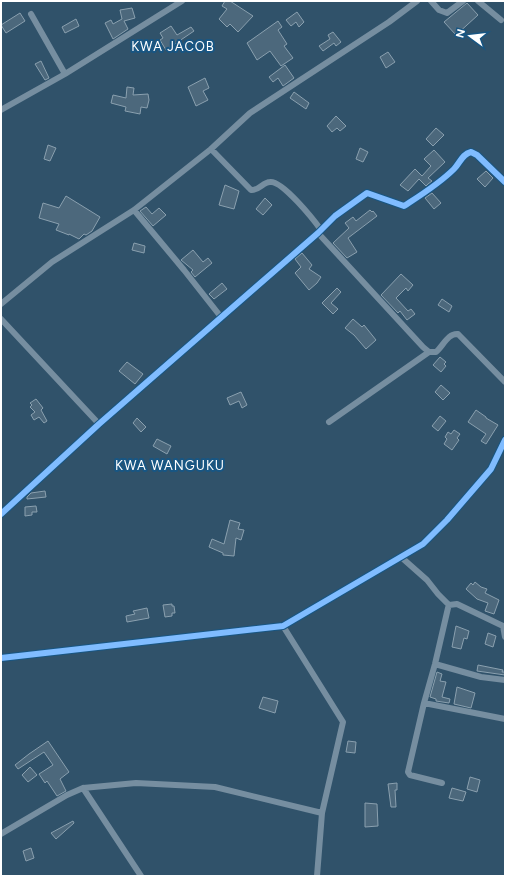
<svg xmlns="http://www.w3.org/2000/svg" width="506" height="877" font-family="Figtree,sans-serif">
<rect width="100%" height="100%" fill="#30526a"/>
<path fill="#4c687c" stroke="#8aa0af" d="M225,1H230L253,16L238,32L230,24L227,27L219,19L227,9L222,6Z
M467,3L478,15L456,35L444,22Z
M132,8L135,18L124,21L128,29L113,39L105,23L111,20L113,24L122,19L120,10Z
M297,12L304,22L299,27L296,22L291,26L286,20Z
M20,13L25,21L6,33L1,25Z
M76,19L79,26L65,33L62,27Z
M278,21L282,27L278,30L287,44L284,46L293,58L281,66L270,51L257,60L247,43Z
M171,26L177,35L191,27L194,31L166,50L160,40L163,38L160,33Z
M333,32L341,42L336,46L334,43L323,51L319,46L330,39L328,35Z
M388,52L395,62L386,68L380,57Z
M41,61L49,78L45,80L35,64Z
M285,65L294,78L283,86L278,78L273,82L269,77Z
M205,78L209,88L203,91L208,100L196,106L188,87Z
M127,87L134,88L133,95L148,94L149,100L147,108L141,107L140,114L125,111L126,107L111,103L113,95L126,98Z
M294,92L309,103L306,109L290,98Z
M336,116L346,126L340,131L337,128L332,132L327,126Z
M436,128L444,135L433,146L426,139Z
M48,145L56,148L50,161L44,159Z
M360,148L368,152L363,162L356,159Z
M434,150L445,162L428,178L432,181L428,184L426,186L419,179L408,191L400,185L415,169L422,176L431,166L424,159Z
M486,171L493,178L485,187L477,179Z
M225,185L239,191L234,209L219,205Z
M432,193L441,203L434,209L425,198Z
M66,196L100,217L92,231L86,235L84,234L79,239L69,234V235L56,230L59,224L39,218L43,203L59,208Z
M265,198L272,205L263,215L256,209Z
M146,207L152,214L159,208L166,215L153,226L140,211Z
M370,210L372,212L373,211L377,216L348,238L357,252L347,258L333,243L349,228L345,223L353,217L356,221Z
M134,243L145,246L144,253L132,250Z
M193,250L203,262L208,258L212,263L195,277L191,272L193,270L181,260Z
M302,253L312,265L309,269L321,277L317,283L309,290L295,273L301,267L295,259Z
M401,274L413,285L408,291L406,288L396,298L408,311L411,309L415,314L407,320L400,311L398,313L381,295Z
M222,283L227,289L214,299L209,294Z
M337,288L341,292L331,303L338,309L333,314L322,303Z
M442,299L452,306L449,312L438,305Z
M353,319L362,327L364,325L376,340L366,349L354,335L345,328Z
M440,357L446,362L444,364L446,366L441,372L433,365Z
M127,362L143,374L135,384L119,371Z
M441,385L450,393L443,400L435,392Z
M241,392L247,405L242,408L239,401L230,405L227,398Z
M36,399L43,408L41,410L47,421L44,423L39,417L34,420L31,415L35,412L30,407L32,405L30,403Z
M476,410L486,417V418L498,425L486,444L481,441L486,434L468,422Z
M440,416L446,421L438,431L432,426Z
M137,418L146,427L141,432L133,423Z
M454,430L460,434L457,438L459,440L452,450L444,444L447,439L445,437L448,432L451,434Z
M157,439L171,446L167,454L153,446Z
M45,491L46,497L27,499V497L31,493Z
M36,506L37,512H32V515L25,516V507Z
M230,520L240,523L238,529L244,530L241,540L236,538L234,556L223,555V553L209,547L212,539L224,544Z
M475,582L481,587L487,589L485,593L499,600L494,614L485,611L488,603L477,599L466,589L471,583L473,585Z
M172,604V606H174L175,613H172V616L165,617L163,605Z
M147,608L149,618L127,622L126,616L135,614L133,611Z
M456,626L469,631L467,639L464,638L461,649L452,647Z
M488,633L496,636L493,647L485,644Z
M478,665L503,670L502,672H505V675L477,671Z
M437,672L442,674L440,681L446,682L442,697L450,699L449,703L436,701V699L430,697Z
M457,687L475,693L471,708L454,704Z
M263,697L278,701L275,713L259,708Z
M48,741L69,772L60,779L66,791L57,796L47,781L45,783L39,774L53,765L44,752L18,769L15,765L29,754Z
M348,741L356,742L355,753L346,752Z
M30,767L37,775L28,782L22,775Z
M470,777L480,780L477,792L467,789Z
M397,783V790H395L396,807H391L388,784Z
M452,788L466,792L463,801L449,798Z
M365,803L377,804L378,826L365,827Z
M73,821L74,823L56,839L51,833Z
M31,848L34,858L26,861L23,851Z"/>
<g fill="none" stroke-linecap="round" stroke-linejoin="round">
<path stroke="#768ea0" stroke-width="6" d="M431,1L439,10L447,13L463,1
M478,1L501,20
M31,14L65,74
M1,110L65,74L182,1
M211,149L251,190C259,191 263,182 270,182C282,180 314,220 321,230
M134,210L184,270L221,317
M318,233L423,347L429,352H436C443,346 448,333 458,334L505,382
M1,304L52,262L134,210L211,149L250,113L389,22L417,1
M1,319L99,424
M329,422L429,352
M1,514L99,424L318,233L335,216L367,193L404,206C421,195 439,184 454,169C460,163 462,154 471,152L477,155L505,182
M401,557L427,580L438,594L449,605
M283,626L343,722L322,813L317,876
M503,626L505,637
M1,658L283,626L423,544L447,520L491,469L505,440
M435,664L481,677L505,680
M424,703L505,719
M442,783L410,775L408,772L424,703L435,664L448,608L449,605L457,604L503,626H505
M83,788L141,876
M1,834L67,795L83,788L136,783L215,787L322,813"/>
<g stroke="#185683" stroke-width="8">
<path id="cycleway" d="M1,514L99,424L318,233L335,216L367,193L404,206C421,195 439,184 454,169C460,163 462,154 471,152L477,155L505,182
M1,658L283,626L423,544L447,520L491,469L505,440"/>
</g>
<use href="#cycleway" stroke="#80bcff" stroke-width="6"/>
</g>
<g text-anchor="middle" stroke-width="4" stroke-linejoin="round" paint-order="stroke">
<g font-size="13" letter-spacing="1" fill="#fff" stroke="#185683">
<text x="173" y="51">KWA JACOB</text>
<text x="170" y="470">KWA WANGUKU</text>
</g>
</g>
<rect width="506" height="877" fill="none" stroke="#ffffff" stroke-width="4"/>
<g transform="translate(470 36) rotate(285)" stroke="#185683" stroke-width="3" paint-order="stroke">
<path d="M0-3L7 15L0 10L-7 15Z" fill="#ffffff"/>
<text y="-6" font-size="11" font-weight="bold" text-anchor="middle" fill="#ffffff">N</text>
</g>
</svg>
